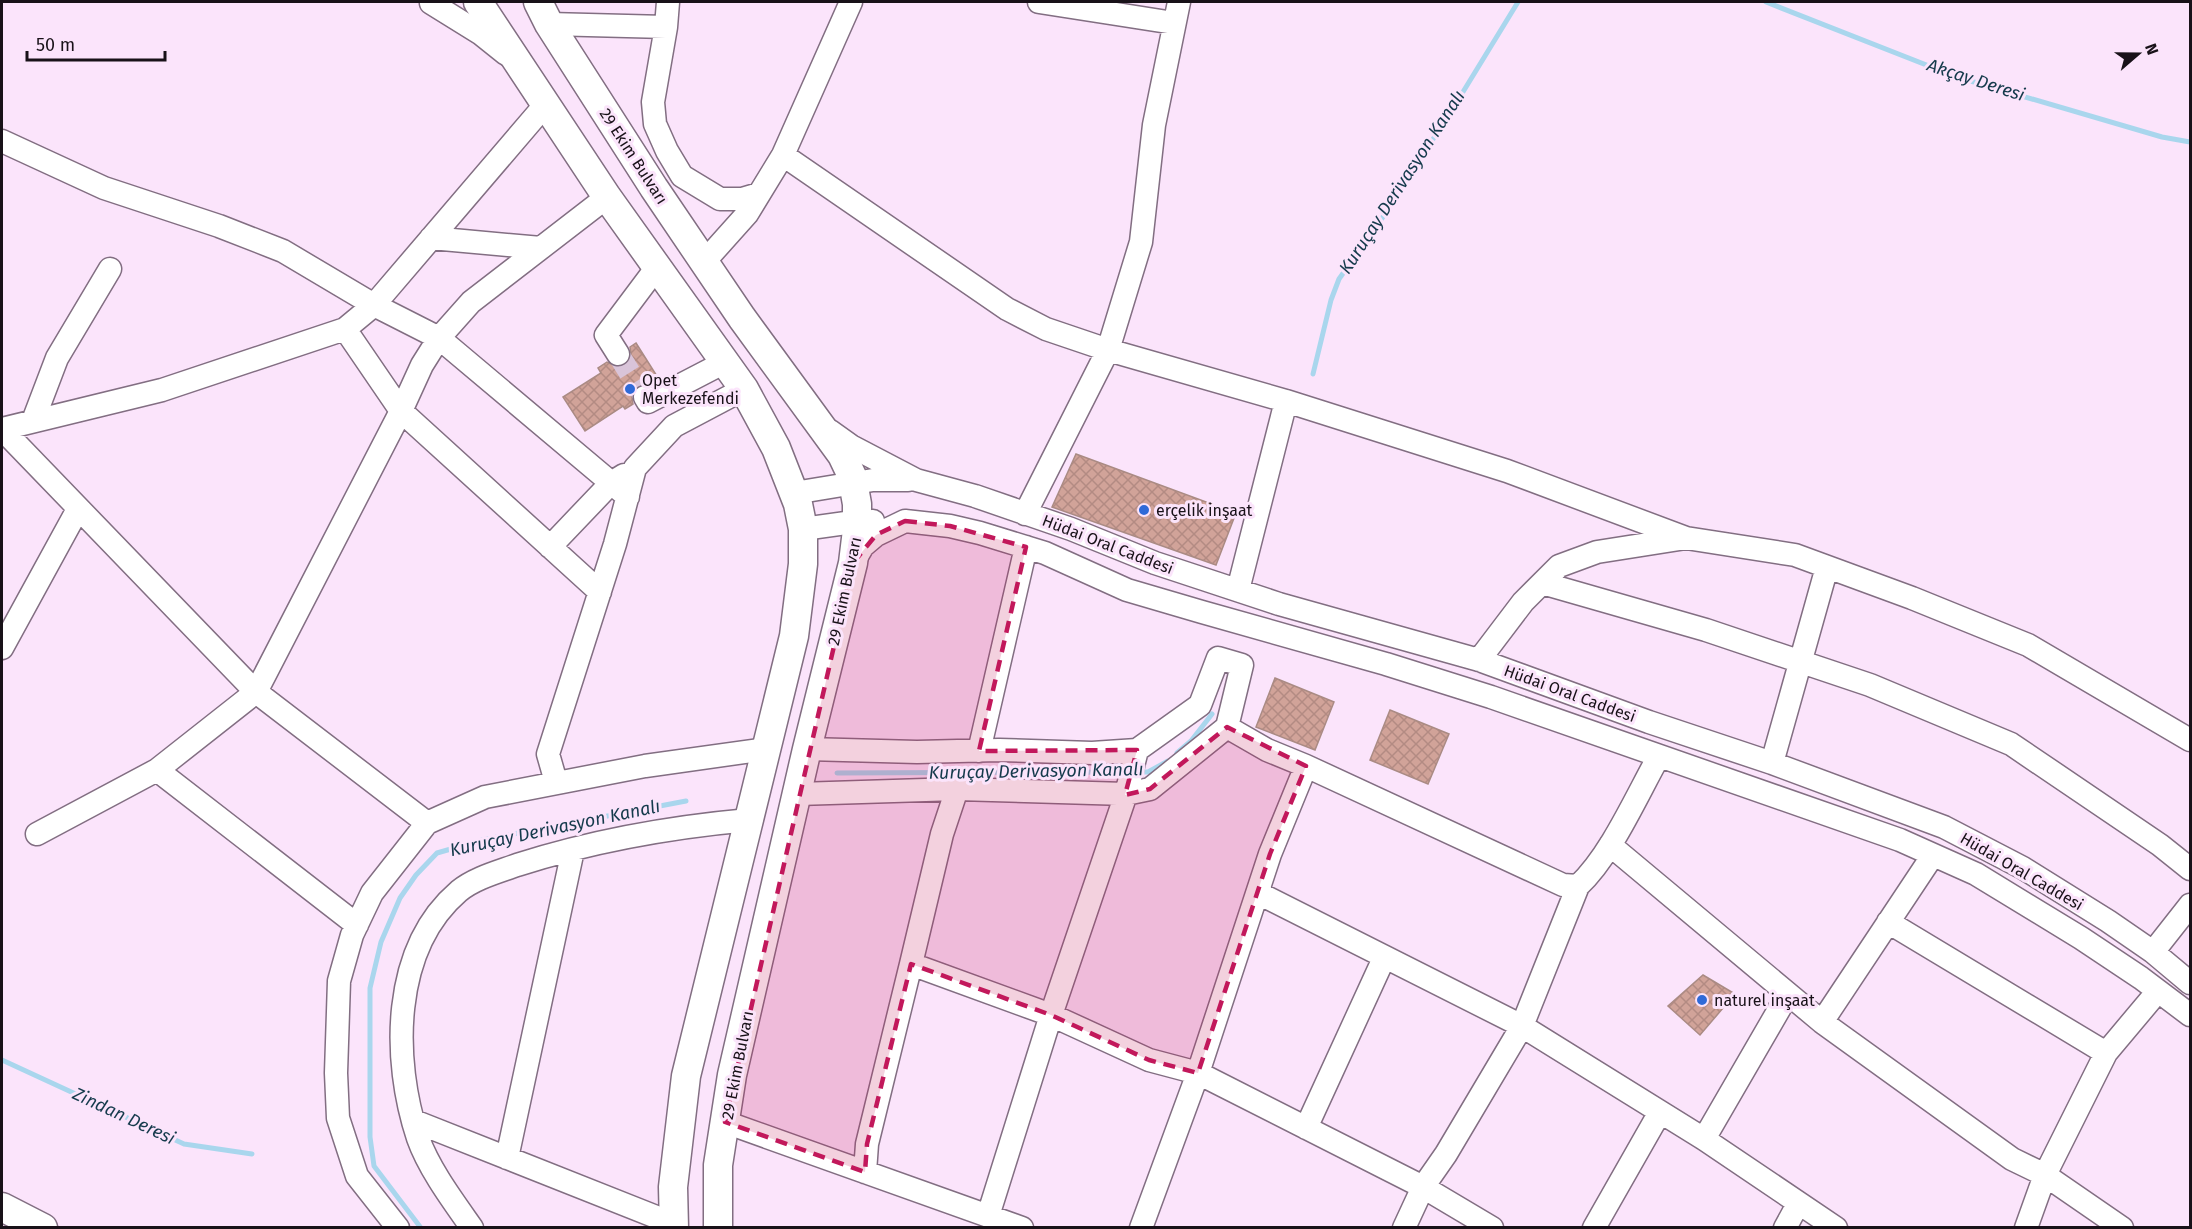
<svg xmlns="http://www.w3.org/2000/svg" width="2192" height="1229" font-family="'Fira Sans',sans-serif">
<defs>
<pattern id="building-cross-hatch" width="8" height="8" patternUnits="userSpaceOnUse" patternTransform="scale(1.5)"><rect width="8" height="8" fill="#d1a399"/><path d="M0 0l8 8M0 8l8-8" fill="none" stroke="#b38b83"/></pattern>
</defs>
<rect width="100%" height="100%" fill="#fbe4fb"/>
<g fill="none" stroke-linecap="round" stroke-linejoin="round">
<path stroke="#a9d6ed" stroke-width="5" d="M1766,2L1957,77L2162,137L2190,142
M1313,374L1331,300L1339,279L1385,214L1455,105L1518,2
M1177,753L1191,741L1212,714
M1138,772H1148L1168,761
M837,773L1126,772
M2,1060L184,1144L252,1154
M421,1228L374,1166L370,1137V988L381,942L400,898L416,875L437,853L482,840L686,801"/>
</g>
<path fill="url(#building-cross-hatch)" stroke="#aa8b84" stroke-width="1.5" d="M636,343L660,381L651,385L644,384L638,386L632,397L633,404L625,409L623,406L585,431L563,397L601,373L598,368L607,362L618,367L626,365L631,354L630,347Z
M1076,454L1236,513L1216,565L1052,507Z
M1275,678L1334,702L1315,750L1256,727Z
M1390,710L1449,734L1428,784L1370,760Z
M1703,975L1735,994L1700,1035L1668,1006Z"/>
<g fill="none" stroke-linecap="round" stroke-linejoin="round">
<path stroke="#d9c4d9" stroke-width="22" stroke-dasharray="22 11" stroke-linecap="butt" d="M618,354L645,397"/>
<g stroke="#826e82" stroke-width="25">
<path id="minor" d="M668,2L666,27L653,102L655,124L667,151L682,176L720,199H742L759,194
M1039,2L1174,23
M431,3L481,34L506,54
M549,24L666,27
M2,141L104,188L219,226L283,251L374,305L439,338L628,497
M783,155L1007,309L1046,329L1108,350L1286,401L1507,471L1686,538
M431,238L541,248
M704,262L747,214L783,155L851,2
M345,329L401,411L600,592
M618,354L606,335L657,267
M645,397L648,402L725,362
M33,421L57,358L110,269
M2,429L162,390L345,329L374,305L545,105
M2,429L256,692L427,823
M830,431L851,446L916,480L975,496L1071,529L1155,563L1279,604L1479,660L1649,722L1772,763L1944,827L2023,868L2108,921L2153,952L2190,983
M794,493L873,480H908
M1025,514L1108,350L1141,242L1154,125L1179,2
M803,529L846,523L873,521
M550,547L611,483L624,475
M853,563L863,546L876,535L905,521L950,526L980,533L1045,553L1127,590L1202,612L1386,664L1491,697L1900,840L1976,874L2081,938L2141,978L2190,1015
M1542,583L1706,630L1870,685L2011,744L2160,845L2190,869
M1238,590L1286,401
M2,648L78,509
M1479,660L1523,602L1559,566L1597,552L1686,538L1795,555L1912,598L2028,645L2190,740
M807,749L917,752L999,750L1092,753L1137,750L1200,705L1218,658L1242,665L1227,727
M979,751L1026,547
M1772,763L1827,567
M556,782L548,754L615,544L635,468L674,426L744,389
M957,789L942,834L911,964L1051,1015L1149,1060L1198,1073L1270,854L1306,766L1563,885L1578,886C1611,855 1636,797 1659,756
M798,794L957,789L1126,794L1150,789L1227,727L1267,750L1306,766
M37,834L157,770
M1610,845L1822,1022L2012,1159L2045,1175L2106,1053L2158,991
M1258,893L1522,1026L1704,1139L1836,1228
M1888,922L2106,1053
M357,925L157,770L256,692L401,411L422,365L439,338L471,302L607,197
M2153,952L2190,905
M1822,1022L1933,855
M414,1121L674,1224
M725,1122L1022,1228
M1306,1128L1384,958
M1704,1139L1788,994
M507,1158L573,850
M865,1172L867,1144L911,964
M988,1216L1051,1015L1126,794L1137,750
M398,1228L357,1176L338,1118L336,1073L339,981L352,935L372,893L427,823L485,797L645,766L766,749
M472,1228C453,1201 429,1169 418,1138C392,1060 391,949 459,891C475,878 498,872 517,865C592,841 671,827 749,820
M1141,1228L1198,1073L1423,1187L1446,1154L1522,1026L1578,886
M1404,1228L1423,1187L1492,1228
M1594,1228L1660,1112
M1785,1228L1798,1204
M2026,1228L2045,1175L2122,1228"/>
</g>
<g stroke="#826e82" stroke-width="31">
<path id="major" d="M478,2L607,197L744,389L776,448L798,504L803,529V564L794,636L686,1076L673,1187L674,1228
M538,2L549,24L654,188L742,318L842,455L852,476L857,504V530L853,563L807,749L732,1075L718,1165V1228
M2,1207L43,1228"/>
</g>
<use href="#minor" stroke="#fff" stroke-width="22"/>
<use href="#major" stroke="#fff" stroke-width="28"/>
</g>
<path fill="#c2185b" fill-opacity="0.2" stroke="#c2185b" stroke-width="4.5" stroke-dasharray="12 8" stroke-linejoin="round" d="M905,521L950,526L1026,547L979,751L1137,750L1125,795L1150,789L1227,727L1306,766L1270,854L1198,1073L1149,1060L1051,1015L911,964L867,1144L865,1172L725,1122L853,563L876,535Z"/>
<g fill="#2f6ad8" stroke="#fbe4fb" stroke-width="2">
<circle cx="630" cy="389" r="6"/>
<circle cx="1144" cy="510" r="6"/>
<circle cx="1702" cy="1000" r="6"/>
</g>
<g text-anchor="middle" stroke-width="6" stroke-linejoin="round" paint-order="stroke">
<g font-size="16" fill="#181118" stroke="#fbe4fb">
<text transform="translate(634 156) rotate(57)" y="6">29 Ekim Bulvarı</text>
<text transform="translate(1108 544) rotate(21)" y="6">Hüdai Oral Caddesi</text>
<text transform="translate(844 591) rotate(-78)" y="6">29 Ekim Bulvarı</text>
<text transform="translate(1570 693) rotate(20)" y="6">Hüdai Oral Caddesi</text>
<text transform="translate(2022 871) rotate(30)" y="6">Hüdai Oral Caddesi</text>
<text transform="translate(737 1065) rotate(-79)" y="6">29 Ekim Bulvarı</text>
</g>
<g font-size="16" fill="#181118" stroke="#fbe4fb" text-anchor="start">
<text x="642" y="386">Opet<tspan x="642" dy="18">Merkezefendi</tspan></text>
<text x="1156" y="516">erçelik inşaat</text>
<text x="1714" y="1006">naturel inşaat</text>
</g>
<g font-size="18" font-style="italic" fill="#153a4c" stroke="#fbe4fb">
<text transform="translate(1976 80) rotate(18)" y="6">Akçay Deresi</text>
<text transform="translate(1402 182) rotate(-57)" y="6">Kuruçay Derivasyon Kanalı</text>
<text transform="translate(1036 771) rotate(-1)" y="6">Kuruçay Derivasyon Kanalı</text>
<text transform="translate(555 828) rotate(-12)" y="6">Kuruçay Derivasyon Kanalı</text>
<text transform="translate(124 1116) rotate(25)" y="6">Zindan Deresi</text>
</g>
</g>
<rect width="2192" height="1229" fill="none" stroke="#181118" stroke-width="6"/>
<g transform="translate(2138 54) rotate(70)" stroke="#fbe4fb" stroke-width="4.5" paint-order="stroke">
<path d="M0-4.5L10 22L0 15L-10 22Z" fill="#181118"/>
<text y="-9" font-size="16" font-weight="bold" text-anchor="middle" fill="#181118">N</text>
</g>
<path d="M27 51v9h138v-9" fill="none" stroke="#181118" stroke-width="3"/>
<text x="36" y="51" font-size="18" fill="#181118" stroke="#fbe4fb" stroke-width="4.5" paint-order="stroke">50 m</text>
</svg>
